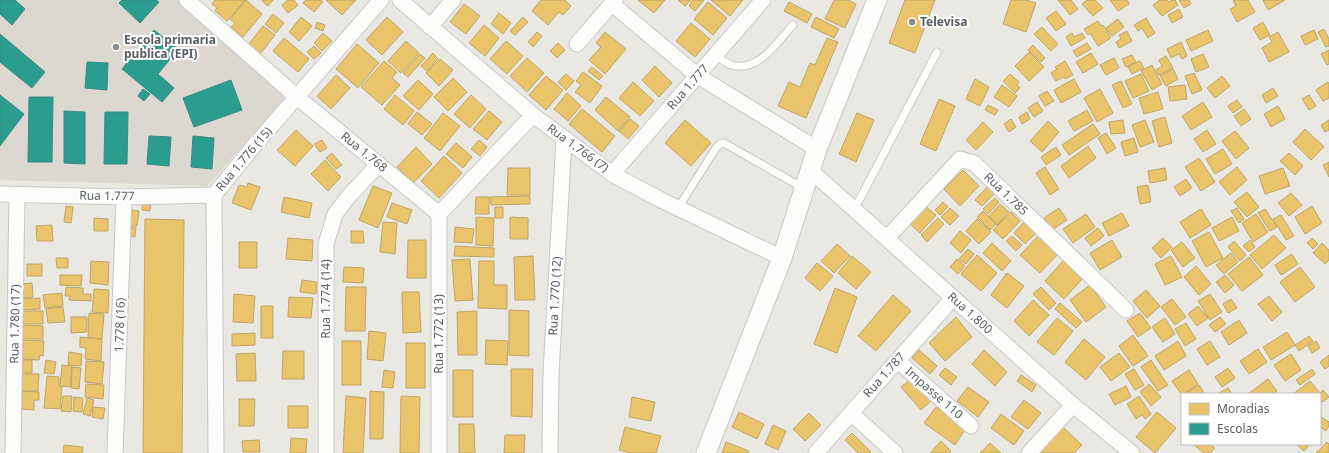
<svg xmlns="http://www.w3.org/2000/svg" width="1329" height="453" font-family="'Noto Sans',sans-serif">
<rect width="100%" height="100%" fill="#eae8e2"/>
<path fill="#dcd8d1" d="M0,0H177L289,94L207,186L0,180Z"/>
<path fill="#e9c46a" stroke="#bea568" d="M215,0H245L227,21L215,11L217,8L212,4Z
M246,0L262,14L243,37L231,27L235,23L230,19Z
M262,0H273L268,6L262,1Z
M288,0H294L298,5L288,13L282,5Z
M306,0H320L323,2L314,12L303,3Z
M326,0H356L342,15Z
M541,0H565L571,6L563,15L559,12L548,25L532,11Z
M638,0H665L654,13Z
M678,0H691L685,6Z
M693,0H704L695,11L689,6Z
M711,0H743L730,16Z
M834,0H848L856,4L845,28L825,19Z
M905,0H935L915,53L889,43Z
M1011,0H1026L1036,3L1026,32L1003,24Z
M1058,0H1071L1078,9L1070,15Z
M1087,0H1095L1103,8L1093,16L1082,4Z
M1110,0H1127L1129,4L1118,11Z
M1160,0H1167L1169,2L1172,0H1175L1178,5L1162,16L1153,5Z
M1179,0H1189L1191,4L1184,8Z
M1233,0H1248L1255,12L1237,22L1230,9L1236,6Z
M1263,0H1285L1268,10Z
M708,2L727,18L713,35L694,19Z
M789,2L812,14L807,23L784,11Z
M464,4L480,16L466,34L450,22Z
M1179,9L1183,17L1172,23L1168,15Z
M1056,11L1066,24L1056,31L1046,18Z
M499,13L511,23L503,34L491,24Z
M273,14L284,23L276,33L265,24Z
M301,17L312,26L299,41L289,32Z
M387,17L403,32L382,55L366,40Z
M523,17L528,22L515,35L510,31Z
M816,17L839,29L834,38L811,27Z
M1146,18L1155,33L1148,38L1142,28L1138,31L1134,25Z
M1118,19L1124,27L1112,36L1106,28Z
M1098,21L1101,26L1103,25L1111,38L1098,46L1090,33L1088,35L1084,29Z
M317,22L325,25L323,31L315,28Z
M1263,22L1270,35L1260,40L1253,28Z
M691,23L710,39L695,57L676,41Z
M484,25L499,38L485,56L469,43Z
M263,26L275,35L260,54L248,45Z
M1042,27L1058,44L1051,51L1034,34Z
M1324,29L1329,39V46L1326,47L1318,32Z
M1208,30L1213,41L1191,51L1186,40Z
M1314,30L1318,39L1305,45L1301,36Z
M1127,31L1132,41L1119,48L1116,42L1121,39L1119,35Z
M537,32L542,36L533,47L528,42Z
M605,32L626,49L605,74L589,60L601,47L596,43Z
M1278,32L1289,52L1269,62L1262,48L1272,42L1269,37Z
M323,33L332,41L322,51L314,43Z
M1072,33L1074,37L1082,33L1085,38L1071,46L1066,37Z
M284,38L309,59L298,72L273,51Z
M827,38L838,42L806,118L778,106L789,82L800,87L810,63L815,65Z
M406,41L419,53L401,73L388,61Z
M506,41L523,56L507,74L490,59Z
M1181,42L1187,56L1182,59L1179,54L1171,58L1167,49Z
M558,43L565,50L557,58L550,51Z
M1087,43L1091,49L1077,57L1073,51Z
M357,44L379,63L358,88L336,69Z
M1033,45L1045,58L1041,62L1028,50Z
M314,46L321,53L314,59L307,52Z
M1329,50V64L1327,65L1321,54Z
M1029,52L1044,67L1029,81L1015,66Z
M433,53L438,59L427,71L421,66Z
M1091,53L1098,64L1083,73L1076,62Z
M420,54L425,58L408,77L403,73Z
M1203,54L1209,67L1196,72L1191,59Z
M1132,55L1136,62L1126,67L1122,59Z
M1166,56L1173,68L1159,75L1156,70L1162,66L1159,60Z
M527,58L544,73L527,92L510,76Z
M1114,58L1119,68L1106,75L1100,65Z
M440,59L453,70L439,86L426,73Z
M384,61L397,72L392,78L400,85L382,105L361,87Z
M1065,61L1073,75L1065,79L1064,77L1056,81L1051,73L1057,69L1055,67Z
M1140,61L1144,68L1132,74L1128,67Z
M1152,65L1162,84L1152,90L1141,71Z
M655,66L672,83L659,97L642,80Z
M592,67L603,76L599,80L588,71Z
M1173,69L1178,79L1166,86L1160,76Z
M583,72L602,86L590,103L575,92L581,85L576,81Z
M1194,73L1202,90L1192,94L1185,76Z
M566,74L574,81L566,90L558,82Z
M1010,74L1019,82L1017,85L1020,88L1015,93L1003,81Z
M1141,74L1149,91L1133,98L1125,81Z
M336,75L350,88L331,109L317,96Z
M546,76L563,90L546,110L529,95Z
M1222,76L1230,86L1215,98L1207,88Z
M453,78L467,92L448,111L434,97Z
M975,79L989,87L980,106L966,99Z
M1074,79L1081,92L1061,103L1054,90Z
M418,80L433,94L419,110L403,96Z
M1121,81L1132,104L1123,108L1112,85Z
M633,82L654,101L640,116L619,98Z
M1328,82L1329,84V98L1323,101L1316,90Z
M1002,85L1017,96L1009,107L994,97Z
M1185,85L1187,99L1170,101L1168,87Z
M1273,88L1278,96L1266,103L1262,95Z
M1100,89L1113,113L1097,122L1084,98Z
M1047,91L1054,101L1045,106L1039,96Z
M1158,92L1163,109L1144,114L1139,98Z
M567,93L581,106L568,121L554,109Z
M395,95L414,111L403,125L384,109Z
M471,95L486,109L470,128L454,114Z
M1309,95L1316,106L1309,110L1302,99Z
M606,97L630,117L618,131L595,110Z
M939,99L955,106L936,151L920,144Z
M1237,100L1242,107L1233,113L1228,106Z
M1037,102L1043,111L1034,117L1028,108Z
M1203,102L1212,117L1191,130L1182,116Z
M988,105L998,110L995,115L985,110Z
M1278,106L1285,119L1271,127L1264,114Z
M582,109L615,136L602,152L569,124Z
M1244,109L1251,119L1241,126L1234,116Z
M1087,110L1093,121L1074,131L1068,121Z
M489,111L502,122L487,140L473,129Z
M417,112L432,124L422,135L408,124Z
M1027,112L1030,119L1022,124L1019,117Z
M443,113L460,126L440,151L424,138Z
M857,113L874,120L856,162L839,154Z
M1165,117L1172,143L1159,147L1152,121Z
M630,119L639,126L628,139L619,131Z
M1011,119L1016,127L1009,132L1004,124Z
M685,120L711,143L691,166L665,143Z
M1123,120L1125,133L1111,134L1109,122Z
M1145,120L1154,142L1140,147L1132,125Z
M1329,120V130L1325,132L1321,125Z
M1048,121L1059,132L1042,152L1030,141Z
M983,122L993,132L976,150L966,140Z
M1093,124L1100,134L1069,155L1062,145Z
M1305,129L1324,147L1311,160L1293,142Z
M296,130L313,146L295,166L277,150Z
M1207,130L1216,144L1203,152L1194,139Z
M1235,131L1249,148L1236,159L1222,141Z
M1106,133L1116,148L1107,154L1098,138Z
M1134,138L1138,152L1125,156L1121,142Z
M322,140L327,148L320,152L314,144Z
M479,140L487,147L480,156L471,149Z
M456,143L472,157L463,168L446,154Z
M1088,146L1096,158L1069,178L1061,166Z
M416,147L432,164L413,183L397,167Z
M1056,147L1061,155L1046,165L1041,157Z
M1223,149L1232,164L1215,174L1206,159Z
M332,153L342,165L336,169L326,158Z
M1289,153L1303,166L1295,175L1280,161Z
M444,156L462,173L439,198L421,181Z
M1199,158L1215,182L1201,191L1185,167Z
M325,160L341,177L328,191L311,174Z
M1329,162V177L1323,165Z
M1045,167L1059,189L1050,195L1036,173Z
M1237,167L1247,180L1230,195L1219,182Z
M508,168H530V195H507Z
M1165,168L1167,180L1150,183L1148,171Z
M1283,168L1290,186L1265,194L1259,176Z
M963,170L979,186L960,206L944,189Z
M1186,179L1192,188L1180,196L1174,187Z
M248,183L260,187L251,210L232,203L239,185L247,187Z
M989,185L996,192L982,206L975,200Z
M1148,185L1151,202L1140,204L1137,187Z
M373,186L392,193L378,228L359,220Z
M1247,192L1259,207L1247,217L1234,202Z
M1291,193L1302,205L1289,216L1278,203Z
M530,196V204L491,205L490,197Z
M284,197L312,203L309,218L281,212Z
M476,197H489V214H475Z
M995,198L999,202L988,214L983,209Z
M143,202L151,204L150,211L142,210Z
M943,202L948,207L940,215L935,210Z
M392,203L412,210L407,224L387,217Z
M1000,204L1009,212L997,225L989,216Z
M924,205L936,215L920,233L908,222Z
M66,206L73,207L71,223L64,222Z
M1312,206L1322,223L1305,234L1295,217Z
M495,207H503V218H495Z
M950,208L959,216L950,225L941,217Z
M1059,208L1067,220L1052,230L1044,218Z
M1237,208L1244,219L1239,223L1231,211Z
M1201,209L1211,225L1190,238L1180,222Z
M1265,209L1277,227L1270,231L1258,213Z
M132,210L139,211L137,226H130Z
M983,211L996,224L990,230L977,217Z
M1011,212L1020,221L1003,239L993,230Z
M1122,213L1129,226L1109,236L1102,223Z
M1086,214L1095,227L1073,243L1063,229Z
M1256,214L1268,232L1253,242L1242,223Z
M1281,215L1294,236L1286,240L1273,219Z
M476,217L494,218L493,246L476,245Z
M510,217L528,218V239H510Z
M1232,217L1239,231L1219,241L1212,228Z
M94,218L108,219V231H94Z
M938,218L944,224L927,242L921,235Z
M145,219L184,220L182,453H143Z
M977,219L991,232L979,244L966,231Z
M383,222L397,223L395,254L380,252Z
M1024,222L1036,233L1025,244L1014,233Z
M52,225L53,241H37L36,226Z
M128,227L136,228L135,237L128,236Z
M455,227L474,229L472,243L454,242Z
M1098,228L1104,236L1091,246L1085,238Z
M351,231H363L364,243H351Z
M960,231L971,240L961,253L950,243Z
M1209,232L1223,258L1206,267L1192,241Z
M1040,234L1059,253L1040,273L1020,255Z
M1274,235L1286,248L1262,269L1250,255Z
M1012,236L1022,245L1016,251L1006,241Z
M288,238L313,240L312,261L286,259Z
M1163,238L1172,247L1161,258L1152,248Z
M1312,238L1318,244L1313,249L1307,243Z
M408,240H426V278H407Z
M1112,240L1122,257L1100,270L1090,253Z
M1250,240L1255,247L1249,252L1243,246Z
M1234,241L1246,255L1240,261L1228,247Z
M239,242H257V268H239Z
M1182,242L1195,258L1183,267L1171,250Z
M992,243L1011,261L1002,271L983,253Z
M1322,243L1329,250V260L1325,264L1313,253Z
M837,244L850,256L834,273L821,261Z
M455,246L494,248V257L454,256Z
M968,249L974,254L966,264L959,259Z
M1231,253L1238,262L1224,274L1216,265Z
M1292,254L1298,264L1281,275L1275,265Z
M977,255L997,273L981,291L961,274Z
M533,256L535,300H515L514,257Z
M852,256L871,272L856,289L838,273Z
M1171,256L1182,277L1165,285L1155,264Z
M1249,257L1263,275L1242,291L1228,274Z
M56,258H68V268H57Z
M470,259L473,300L455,301L452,260Z
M957,259L965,266L958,274L950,267Z
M1064,260L1083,278L1064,299L1045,281Z
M91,261L109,262L108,285L90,283Z
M479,261H494V285H507V309L478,308Z
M817,263L833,276L820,291L805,278Z
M27,264H42V276H27Z
M1196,266L1211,284L1199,295L1184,277Z
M344,267L364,268L363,283L343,282Z
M1300,267L1315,287L1295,302L1280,282Z
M1007,273L1024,286L1007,308L991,295Z
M60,275H82L81,286L60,285Z
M1225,275L1234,285L1225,293L1216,282Z
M302,280L317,282L316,294L300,292Z
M32,283L33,297L21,298L20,284Z
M1090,285L1106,307L1086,322L1070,300Z
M66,287L83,288V294H91V301L69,300L70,296H65Z
M346,287H366L365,331H345Z
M1041,287L1056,303L1049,310L1033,294Z
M835,288L857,297L837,353L814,344Z
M94,289L109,290L108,313L92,312Z
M1146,290L1160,306L1147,318L1133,301Z
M402,292H419L421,332L403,333Z
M62,293L63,306L45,308L43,295Z
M234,294L255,296L253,323L233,322Z
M1210,294L1222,312L1210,320L1198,301Z
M893,295L911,311L876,351L858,336Z
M1269,296L1282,312L1272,321L1258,304Z
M289,297L313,298L311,318L288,317Z
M40,298V309L21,310L20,299Z
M1172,299L1186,317L1175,325L1161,307Z
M1231,299L1237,308L1228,313L1223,304Z
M1033,300L1049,315L1029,336L1014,321Z
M1060,303L1082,322L1076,328L1055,309Z
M261,306H273V338H261Z
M1198,306L1208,318L1197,326L1188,314Z
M63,307L65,322L48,323L46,309Z
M509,310L529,311V356L509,355Z
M20,311H43V324H20Z
M477,311V355H458L457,312Z
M89,313L104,314L102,339L88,338Z
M1140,313L1151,328L1138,337L1127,321Z
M71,317H87V332L71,333Z
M956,317L972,337L945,361L929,343Z
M1220,317L1226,324L1215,332L1209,325Z
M1057,318L1073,331L1054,355L1037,342Z
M1165,318L1175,334L1163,342L1152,327Z
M1239,320L1247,333L1229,345L1221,332Z
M1186,323L1196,339L1185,346L1175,329Z
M20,325L43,326V339H19Z
M369,331L386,333L383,361L367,359Z
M1287,332L1295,345L1271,360L1263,347Z
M255,333V345L232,346V334Z
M1133,335L1148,356L1133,366L1119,346Z
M1309,336L1313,341L1299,351L1295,345Z
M80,337L102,339L101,361L85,359L86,348L80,347Z
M1084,339L1105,357L1086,380L1065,362Z
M23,340L44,341L43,356L40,355L39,360L22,359Z
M486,340L508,341L507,365L485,364Z
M342,341H361V385H342Z
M1178,341L1186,356L1164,370L1155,356Z
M1210,341L1220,357L1207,365L1197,349Z
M1316,341L1320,348L1312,353L1308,346Z
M406,343H425V388H406Z
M1258,349L1267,362L1249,374L1240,361Z
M919,350L937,366L930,374L912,358Z
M984,350L1007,372L995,386L972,364Z
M283,351H304V379H282Z
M69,352L82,354L81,366L68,365Z
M255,353L256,381H237L236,354Z
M1119,353L1130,367L1111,381L1100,367Z
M1291,354L1301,370L1285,381L1274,365Z
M1329,355V366L1325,369L1320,362Z
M23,360H32V373H22Z
M46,360L56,362L54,374L44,373Z
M1151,360L1168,385L1158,391L1141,367Z
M86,361L104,362L102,384L85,382Z
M62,365L72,366L70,387L60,386Z
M72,367L81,368L79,389L71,388Z
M945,368L957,377L951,385L939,375Z
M1228,368L1235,378L1222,387L1215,377Z
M511,369H533L532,417L511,416Z
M1134,369L1144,385L1135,390L1125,374Z
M1312,369L1315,374L1300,385L1296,380Z
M384,370L395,372L393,388L382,387Z
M453,370H473V417H453Z
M1189,370L1198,384L1182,395L1172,381Z
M22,374H39L38,391H22Z
M1021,375L1036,385L1032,392L1017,381Z
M47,376L59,377V387H62L60,409L44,408Z
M911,379L931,401L921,410L901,387Z
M1268,379L1277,391L1272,394H1248Z
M1310,381L1320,393L1323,390L1329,397L1323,402L1322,401L1320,402V394H1293Z
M86,384L104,385L103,399L85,397Z
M1149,384L1161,397L1151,406L1140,392Z
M1199,385L1205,394H1185Z
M1126,386L1131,397L1115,405L1109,394Z
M968,387L989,402L978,417L957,401Z
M1228,388L1232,394H1217Z
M22,391L39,392V400H34V410L21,409Z
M370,391L384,392L383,439H370Z
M63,396H72L71,412L61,411Z
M346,396L366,398L363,453H343Z
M401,396L420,397L419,453H400Z
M1139,396L1151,414L1145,419L1142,415L1136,419L1127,404Z
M74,397L83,398L82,412L73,411Z
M632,397L655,402L651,421L629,417Z
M87,398L94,400L90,416L83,414Z
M239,399H255L254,426H239Z
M1024,400L1041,413L1028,429L1011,417Z
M288,406H308V428H288Z
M93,407L105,408L103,419L92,417Z
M936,407L966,428L955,445L924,423Z
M739,412L764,424L757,439L732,427Z
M1157,412L1176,428L1155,453L1136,437Z
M809,413L821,425L805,441L793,429Z
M1001,414L1024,431L1014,445L991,428Z
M1320,416L1329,422V426L1326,431L1320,427Z
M459,424H474L475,453H459Z
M773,425L786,431L778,450L765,444Z
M625,427L661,436L656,453H631L619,450Z
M1063,427L1082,445L1074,453H1039Z
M852,433L871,452L869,453H858L845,440Z
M505,435H525L524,453H504Z
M291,438L307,439L306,453H290Z
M259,440L260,452H243L242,441Z
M941,441L951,451L949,453H930Z
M726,442L749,451L748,453H722Z
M1327,442L1329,444V453H1316Z
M990,443L1001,453H980Z
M1193,444H1210L1215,448L1210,453H1204Z
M1296,444H1310L1304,451Z
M64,445L83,447L82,453H63Z"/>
<path fill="#2a9d8f" stroke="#388a82" d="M0,0H15L25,9L12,25L0,14Z
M122,0H156L159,2L140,23L119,3Z
M154,30L178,49L158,74L174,88L162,102L122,69Z
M0,34L45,72L32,88L0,62Z
M87,62L108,63L107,90L85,88Z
M231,80L242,110L194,127L183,98Z
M143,89L150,94L144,101L138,96Z
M0,95L24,114L0,146Z
M29,97H53L52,162H28Z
M64,111L85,112V164L64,163Z
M105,112H128L127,164H104Z
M149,136L171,137L169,166L147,164Z
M193,136L214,138L212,169L191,167Z"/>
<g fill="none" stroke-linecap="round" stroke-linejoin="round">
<g stroke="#c7c7c7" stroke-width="9">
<path id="service" d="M715,56C720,58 726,63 731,65C759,73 777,42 793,25
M678,208L716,148L720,144L724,143L803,188
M854,210L937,52"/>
</g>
<g stroke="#c7c7c7" stroke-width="17">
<path id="minor" d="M187,0L297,97L439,214L533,115
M400,0L533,115L612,174L661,200L782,258
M612,4L698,76L817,149
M430,27L453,0
M577,44L615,0
M810,170L1073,405L1132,453
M612,174L763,0
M0,194L124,197L214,195
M439,214V453
M887,238L960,159L974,163L1126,310
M898,361L971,426
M851,413L895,453
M13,453L17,195
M115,453L124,197
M216,453L214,195L253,147L381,0
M326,453V244L335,214L348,197L379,164
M550,453L551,373L564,139
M816,453L851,413L953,298
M1029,453L1073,405"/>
</g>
<g stroke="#c7c7c7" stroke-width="21">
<path id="tertiary" d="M706,453L782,258L817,149L877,0"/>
</g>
<use href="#service" stroke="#fcfcfb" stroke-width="7"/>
<use href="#minor" stroke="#fcfcfb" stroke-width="15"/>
<use href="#tertiary" stroke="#fcfcfb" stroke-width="19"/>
</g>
<g fill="#8b8e8f" stroke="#fff" stroke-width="1.5">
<circle cx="912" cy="22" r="4"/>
<circle cx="116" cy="47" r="4"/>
</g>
<g text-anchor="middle" stroke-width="4" stroke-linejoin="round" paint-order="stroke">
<g font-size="12" font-weight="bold" fill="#585e62" stroke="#fff" text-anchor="start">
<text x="920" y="26">Televisa</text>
<text x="124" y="44">Escola primaria<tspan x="124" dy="14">publica (EPI)</tspan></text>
</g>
<g font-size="12" fill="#585e62" stroke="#fff">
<text transform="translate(688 87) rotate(-49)" y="4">Rua 1.777</text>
<text transform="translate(578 148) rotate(36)" y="4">Rua 1.766 (7)</text>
<text transform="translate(364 152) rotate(39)" y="4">Rua 1.768</text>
<text transform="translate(244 159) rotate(-50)" y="4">Rua 1.776 (15)</text>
<text transform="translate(1006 194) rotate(44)" y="4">Rua 1.785</text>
<text transform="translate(107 196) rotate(1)" y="4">Rua 1.777</text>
<text transform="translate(555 296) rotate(-87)" y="4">Rua 1.770 (12)</text>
<text transform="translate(326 299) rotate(-90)" y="4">Rua 1.774 (14)</text>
<text transform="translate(970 313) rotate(42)" y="4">Rua 1.800</text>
<text transform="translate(15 324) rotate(-89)" y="4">Rua 1.780 (17)</text>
<text transform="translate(120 325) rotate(-88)" y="4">1.778 (16)</text>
<text transform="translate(439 334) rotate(-90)" y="4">Rua 1.772 (13)</text>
<text transform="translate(884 375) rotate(-48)" y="4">Rua 1.787</text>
<text transform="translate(934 393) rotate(41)" y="4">Impasse 110</text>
</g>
</g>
<rect x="1181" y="393" width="140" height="52" fill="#ffffff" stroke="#bcbfc0"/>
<rect x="1189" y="403" width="20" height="12" fill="#e9c46a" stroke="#bcbfc0"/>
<text x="1217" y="413" font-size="12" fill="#585e62">Moradias</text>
<rect x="1189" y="423" width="20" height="12" fill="#2a9d8f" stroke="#bcbfc0"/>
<text x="1217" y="433" font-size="12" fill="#585e62">Escolas</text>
</svg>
